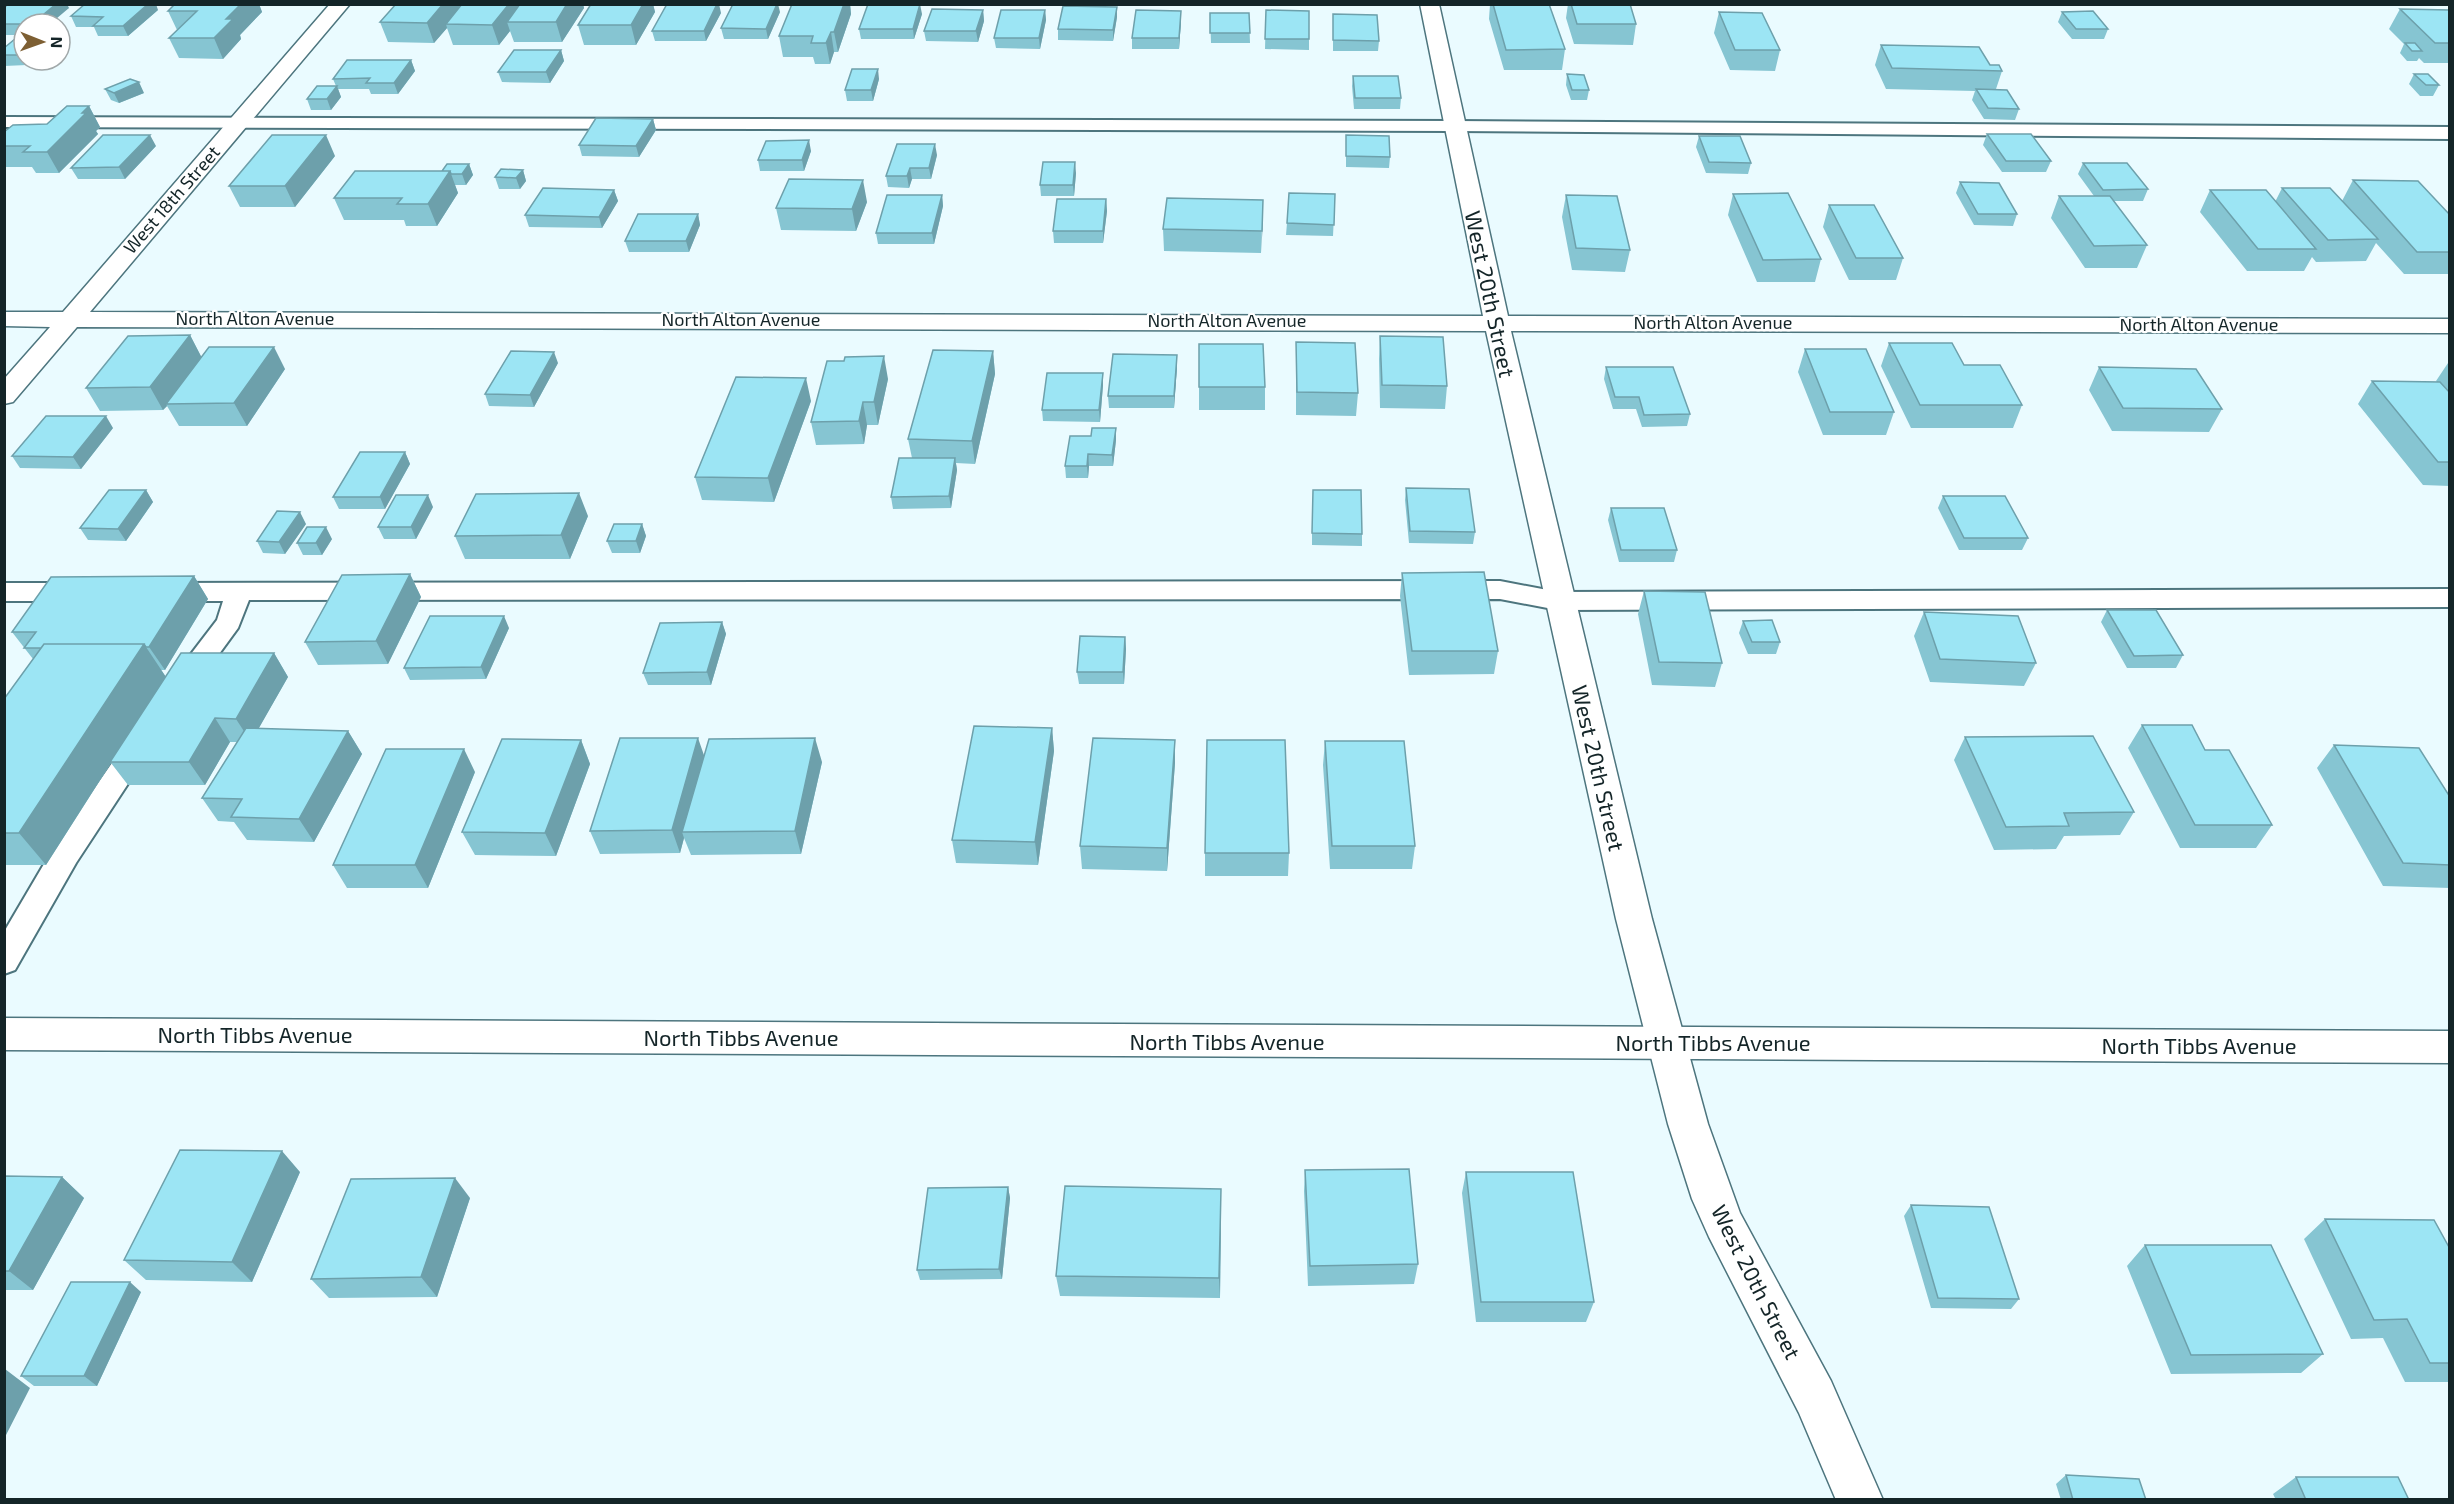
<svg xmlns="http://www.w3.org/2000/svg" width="2454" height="1504" font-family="'Exo 2',sans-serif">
<rect width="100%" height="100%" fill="#eafbff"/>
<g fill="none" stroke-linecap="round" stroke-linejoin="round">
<g stroke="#4d757e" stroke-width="4">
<path id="service" d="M4,117L1455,121L2450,127V139L1455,131L4,127Z
M1500,581L1558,592L2450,589V607L1558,610L1500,599L249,600L238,628L192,691L182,694L172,691L168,684L217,620L223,601H164L155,598L151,592L155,586L164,583Z
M4,583H78L87,586L91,592L87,598L78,601H4Z
M142,731L152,734L156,741L76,863L15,970L4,974V932L54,847L132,734Z"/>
</g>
<g stroke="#4d757e" stroke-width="3">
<path id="minor" d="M330,4H350L90,312L1483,316L1420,4H1439L1508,316L2450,319V333L1511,331L1652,919L1708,1124L1740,1213L1831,1381L1883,1500H1836L1799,1413L1709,1237L1692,1199L1668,1124L1616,919L1486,331L77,327L13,402L4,404V379L50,327L4,326V312H63Z"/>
</g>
<g stroke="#4d757e" stroke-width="3">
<path id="tertiary" d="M4,1018L2450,1031V1063L4,1050Z"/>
</g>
<use href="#service" fill="#fff" fill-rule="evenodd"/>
<use href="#minor" fill="#fff" fill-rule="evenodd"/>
<use href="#tertiary" fill="#fff" fill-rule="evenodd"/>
</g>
<path fill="#86c5d2" d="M175,4H259L262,12L240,35L241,39L223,59L179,58L169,38L177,30L168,11Z
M396,4H583L584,8L562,42H514L510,31L499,45H453L447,28L434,43L388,42L380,22Z
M591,4H653L655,12L636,45H584L578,25Z
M792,4H850L851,14L838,52H834L830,64H815L813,57H783L779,36Z
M1490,4H1549L1565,49L1562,70H1504L1489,19Z
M1568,4H1630L1636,24L1633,45L1574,44L1566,18Z
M1117,7V17L1113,41L1058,40V29Z
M4,8H69L24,24V60H33L27,65L4,66V48L19,35H4Z
M2400,9L2450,10V63H2424L2419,58L2417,61H2407L2400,53L2404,44L2389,29Z
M158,10L128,36H98L94,27H76L71,16Z
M983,10L984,21L978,42L926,41L924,31Z
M1045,10L1046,20L1040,49L996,48L994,38Z
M1266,10L1309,11V50L1265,49Z
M780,12L768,39H724L721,28Z
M1719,12L1780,50L1775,71L1730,70L1714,33Z
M2062,12L2108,29L2104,39H2072L2058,22Z
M721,13L706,41H655L652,31Z
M1210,13H1249L1250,43H1211Z
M922,14L914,39H861L859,29Z
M1333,14L1379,41L1378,51H1333Z
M1181,21L1179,49H1132V38Z
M1881,45L1990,65L2002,71L1996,89L2019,109L2015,120L1984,119L1972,100L1975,91L1886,89L1875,65Z
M561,50L564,61L550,83L502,82L498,72Z
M411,60L415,71L398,94H371L369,89H338L341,97L331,110H311L307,99L336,86L333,79Z
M1567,74L1589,90L1587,100H1571L1566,85Z
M2414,74L2439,85L2433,96H2420L2409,84Z
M1353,76L1401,98L1400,109H1354L1352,86Z
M879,79L873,101H847L845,90Z
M105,89L144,93L119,103L111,100Z
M89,106L100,127L96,131L98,134L59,173H36L32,167H4V132L47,124Z
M653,119L656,130L639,157L582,156L579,145Z
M1987,134L2051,161L2046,172H2002L1983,145Z
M1346,135L1390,157L1389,168L1346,167Z
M1699,136L1751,163L1748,174L1706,173L1696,147Z
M156,146L125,179H78L71,168Z
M811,151L804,171H760L758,160Z
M937,155L931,179H912L909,188L888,187L886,176Z
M335,156L295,207H240L229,186Z
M2083,163L2148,189L2143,201H2113L2147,245L2137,268H2085L2051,218L2059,196H2094L2078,174Z
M469,164L473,175L466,185H455L458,193L437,226H406L404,220H344L334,198Z
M523,170L526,181L520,189H499L495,177Z
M1076,173L1074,196H1041L1040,185Z
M2353,180L2450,215V274H2404L2376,243L2366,261L2316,262L2312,257L2304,271H2247L2200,212L2210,190L2275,202L2282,188L2342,201Z
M1960,182L2017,214L2013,226L1974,225L1956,193Z
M614,190L618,201L602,228L529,227L525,215Z
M1335,194L1333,236L1286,235L1287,223Z
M1733,194L1821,259L1815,282H1757L1728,215Z
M942,195L943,206L934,244H878L876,233Z
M1566,195L1630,250L1625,272L1572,270L1562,217Z
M1106,199L1107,211L1103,243H1054L1053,231Z
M1263,200L1261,253L1164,251L1163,229Z
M867,202L856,231L781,230L776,208Z
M1829,205L1903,258L1896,280H1849L1823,227Z
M698,214L700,225L689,252H629L625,241Z
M190,335L201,357L285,369L247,426H179L167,406L163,410L100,411L86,388Z
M1380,336L1447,386L1445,409L1380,408L1379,359Z
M1296,342L1358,393L1356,416L1296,415Z
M1889,343L1964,365L2022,405L2013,428H1911L1881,366Z
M1805,349L1894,412L1886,435H1823L1798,372Z
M993,351L995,374L975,464L956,463L957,470L951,508L893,509L891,497L912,458L908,439Z
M1177,355V367L1174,408H1109L1108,396Z
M2450,360V486L2423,485L2358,404L2372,381L2437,382L2436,381Z
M558,363L534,407L489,406L485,394Z
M1606,367L1690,414L1687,426L1642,427L1636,409H1613L1604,379Z
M2099,367L2222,409L2209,432L2112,431L2089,390Z
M1103,373V385L1100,422L1043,421L1042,410Z
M888,379L878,425H867L864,444L816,445L811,422Z
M1199,387H1265V410H1199Z
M811,401L774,502L702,500L695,477Z
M113,428L81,469L20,468L12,456Z
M1116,428V440L1113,466H1089L1088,478H1066L1065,466L1091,436Z
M405,452L410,464L385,509H339L333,497Z
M1406,488L1475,532L1473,544L1409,543L1405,500Z
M146,490L153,502L126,541L88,540L80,528Z
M1943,496L2028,538L2022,550H1959L1938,508Z
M1312,502L1362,534V546L1312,545Z
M433,507L416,539H384L378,527Z
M1611,508L1677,550L1674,562H1619L1608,520Z
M588,516L570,559H465L455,536Z
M306,524L285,554L263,553L257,541Z
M642,524L646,536L640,553H612L607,541Z
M332,539L322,555H303L297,543Z
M1402,573L1498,651L1494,674L1409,675L1400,596Z
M410,574L421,597L388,664L318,665L305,642Z
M194,576L208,599L165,670H161L165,676L274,653L288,677L258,729L348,731L362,754L314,842L247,840L234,822L218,821L202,798L237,742H230L205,785H128L111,763L46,865H4V699L33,659L12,632Z
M1644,591L1722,663L1715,687L1652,685L1638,614Z
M2107,610L2183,655L2176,668H2127L2101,622Z
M1924,612L2036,663L2024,686L1930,682L1914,636Z
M1743,621L1780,642L1776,654H1748L1739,633Z
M722,622L726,634L711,685H648L643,673Z
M509,628L486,679L410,680L404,668Z
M1125,637L1126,649L1124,684H1079L1077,672Z
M2142,725L2205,750L2272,825L2256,848H2180L2128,748Z
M1052,728L1054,751L1038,865L956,863L952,840Z
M1965,737L2134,812L2120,835L2064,836L2056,849L1994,850L1954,760Z
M581,740L590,764L556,856L475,855L462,832Z
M1175,740V763L1167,871L1082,869L1080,846Z
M1325,741L1415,846L1412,869H1330L1323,765Z
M2334,745L2450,797V888L2383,886L2317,768Z
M704,756L822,762L801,854L691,855L684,838L680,853L600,854L590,831Z
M475,772L428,888H347L333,865Z
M1205,853H1289L1288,876H1205Z
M1305,1170L1418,1264L1414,1284L1308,1286L1304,1191Z
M300,1172L252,1282L146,1280L124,1260Z
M1466,1172L1594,1302L1586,1322H1476L1462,1193Z
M4,1176L62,1177L84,1198L33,1290H4Z
M1008,1187L1010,1198L1002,1279L920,1280L917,1270Z
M470,1198L437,1297L329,1298L311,1279Z
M1911,1205L2019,1299L2011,1309L1931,1308L1904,1216Z
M1221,1210L1220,1298L1060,1296L1056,1276Z
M2325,1219L2450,1249V1382H2405L2383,1338L2351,1339L2304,1239Z
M2145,1245L2323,1354L2301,1373L2171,1374L2127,1266Z
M141,1292L97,1386H34L21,1376Z
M2066,1475L2146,1500H2061L2056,1484Z
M2296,1477L2409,1500H2276L2273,1494Z"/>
<path fill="#6da0ab" d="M56,4H67L69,8L50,24H32Z
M148,4H156L158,10L128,36L123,26Z
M241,4H259L262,12L240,35L241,39L223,59L214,38L226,19Z
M443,4H463L446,24L447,28L434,43L427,23Z
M509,4H526L507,22L510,31L499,45L492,25Z
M567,4H583L584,8L562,42L556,22Z
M643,4H653L655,12L636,45L631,25Z
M717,4H719L721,13L706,41L704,31Z
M777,4H778L780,12L768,39L766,29Z
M844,4H850L851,14L838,52L834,32Z
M920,4L922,14L914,39L913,29Z
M1117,7V17L1113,41V30Z
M983,10L984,21L978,42L976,31Z
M1045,10L1046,20L1040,49L1039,38Z
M1181,11V21L1179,49V38Z
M831,32L834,52L830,64L826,43Z
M561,50L564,61L550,83L546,72Z
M25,60H33L27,65Z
M411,60L415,71L398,94L394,83Z
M878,69L879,79L873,101L871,90Z
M139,82L144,93L119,103L114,93Z
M337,86L341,97L331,110L327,99Z
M89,106L100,127L96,131L98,134L59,173L47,152Z
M653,119L656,130L639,157L636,146Z
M150,135L156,146L125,179L119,167Z
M326,135L335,156L295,207L285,186Z
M809,140L811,151L804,171L802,160Z
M935,144L937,155L931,179L929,168Z
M1075,162L1076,173L1074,196L1073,185Z
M469,164L473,175L466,185L462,174Z
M910,168L912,179L909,188L907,176Z
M523,170L526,181L520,189L516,178Z
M450,171L458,193L437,226L428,204Z
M863,180L867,202L856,231L852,209Z
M614,190L618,201L602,228L599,217Z
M942,195L943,206L934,244L932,233Z
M1106,199L1107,211L1103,243V231Z
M1263,200V222L1261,253L1262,231Z
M698,214L700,225L689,252L686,241Z
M190,335L202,358L166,404L167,406L163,410L150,387Z
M274,347L285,369L247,426L234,403Z
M993,351L995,374L975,464L972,441Z
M554,352L558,363L534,407L530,395Z
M1177,355V367L1174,408V396Z
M884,356L888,379L878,425L874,402Z
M1103,373V385L1100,422L1099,410Z
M806,378L811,401L774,502L768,478Z
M863,402L867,425L864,444L859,421Z
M106,416L113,428L81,469L73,457Z
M1116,428V440L1113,466L1112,455Z
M405,452L410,464L385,509L380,497Z
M1088,454L1089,466L1088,478L1087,466Z
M955,458L957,470L951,508L949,496Z
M146,490L153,502L126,541L118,529Z
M579,493L588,516L570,559L561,535Z
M428,495L433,507L416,539L411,527Z
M300,512L306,524L285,554L279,542Z
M642,524L646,536L640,553L636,541Z
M326,527L332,539L322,555L316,543Z
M410,574L421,597L388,664L376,641Z
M194,576L208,599L165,670L149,647Z
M504,616L509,628L486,679L481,667Z
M722,622L726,634L711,685L707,672Z
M1125,637L1126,649L1124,684L1123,672Z
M144,644L166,677L110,762L111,763L46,865L19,833Z
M274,653L288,677L251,742L236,719Z
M215,718L230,742L205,785L189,762Z
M1052,728L1054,751L1038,865L1035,842Z
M348,731L362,754L314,842L299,819Z
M698,738L706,761L682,832L684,838L680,853L672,830Z
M815,738L822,762L801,854L795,831Z
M581,740L590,764L556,856L545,833Z
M1175,740V763L1167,871V848Z
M464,749L475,772L428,888L415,865Z
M282,1151L300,1172L252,1282L232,1262Z
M62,1177L84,1198L33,1290L9,1271Z
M455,1178L470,1198L437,1297L421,1277Z
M1008,1187L1010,1198L1002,1279L999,1269Z
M1221,1189V1210L1220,1298L1219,1278Z
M130,1282L141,1292L97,1386L84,1376Z
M5,1369L30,1388L4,1439V1370Z"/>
<path fill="#9ce5f4" stroke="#6da0ab" stroke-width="1.5" d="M8,4H56L32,24H4V8Z
M85,4H148L123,26H93L103,17L71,16Z
M175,4H241L226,19H233L214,38H169L197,11H168Z
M396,4H443L427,23L380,22Z
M462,4H509L492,25L446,24Z
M520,4H567L556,22H507Z
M591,4H643L631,25H578Z
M667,4H717L704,31H652Z
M733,4H777L766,29L721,28Z
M792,4H844L834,32H831L826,43H811L813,36H779Z
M868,4H920L913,29H859Z
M1493,4H1549L1565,49L1506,50Z
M1571,4H1630L1636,24H1577Z
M1063,6L1117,7L1113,30L1058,29Z
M932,9L983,10L976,31H924Z
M2400,9L2450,10V43H2435Z
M1001,10H1045L1039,38H994Z
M1136,10L1181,11L1179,38H1132Z
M1266,10L1309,11V39H1265Z
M2093,11L2108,29H2076L2062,12Z
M1719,12L1762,13L1780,50H1735Z
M1210,13H1249L1250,33H1210Z
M1333,14L1377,15L1379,41L1333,40Z
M21,34H24V53L22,55H4V48Z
M2405,43H2415L2422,51H2412Z
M1881,45L1979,47L1990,65H1999L2002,71L1892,68Z
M514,50H561L546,72H498Z
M347,60H411L394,83H366L370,78L333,79Z
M852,69H878L871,90H845Z
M1567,74L1584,75L1589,90H1572Z
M2414,74H2428L2439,85H2426Z
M1353,76H1398L1401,98H1355Z
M130,79L139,82L114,93L105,89Z
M317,86H337L327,99H307Z
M1976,89L2007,90L2019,109L1988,108Z
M67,106H89L82,113H86L47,152H23L30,146H4V132L13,125L47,124Z
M596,118L653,119L636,146L579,145Z
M1987,134H2031L2051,161H2006Z
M103,135H150L119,167L71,168Z
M272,135H326L285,186H229Z
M1346,135L1389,136L1390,157L1346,156Z
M1699,136H1740L1751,163L1709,162Z
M809,140L802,160H758L766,141Z
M897,144H935L929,168H910L907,176H886Z
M1043,162H1075L1073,185H1040Z
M2083,163H2127L2148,189L2103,190Z
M447,164H469L462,174H451L450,171H442Z
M501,169L523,170L516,178L495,177Z
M355,171H450L428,204H397L402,198H334Z
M789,179L863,180L852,209L776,208Z
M2353,180L2418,181L2450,215V252H2417Z
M1960,182L1999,183L2017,214H1978Z
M543,188L614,190L599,217L525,215Z
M2282,188H2330L2378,239L2328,240Z
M2210,190H2266L2316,249H2258Z
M1289,193L1335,194L1334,225L1287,223Z
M1788,193L1821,259L1763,260L1733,194Z
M887,195H942L932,233H876Z
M1566,195L1617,196L1630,250L1576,248Z
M2059,196H2110L2147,245L2094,246Z
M1167,198L1263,200L1262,231L1163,229Z
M1057,199H1106L1103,231H1053Z
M1829,205H1874L1903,258H1856Z
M638,214H698L686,241H625Z
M190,335L150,387L86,388L128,336Z
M1380,336L1443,337L1447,386L1382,385Z
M1296,342L1355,343L1358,393L1297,392Z
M1889,343H1952L1964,365H2000L2022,405H1920Z
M1199,344H1263L1265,387H1199Z
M209,347H274L234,403L166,404Z
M1805,349H1866L1894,412H1830Z
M933,350L993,351L972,441L908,439Z
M511,351L554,352L530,395L485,394Z
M1113,354L1177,355L1174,396H1108Z
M884,356L874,402H863L859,421L811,422L827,361H844L845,357Z
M1606,367H1673L1690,414L1644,415L1639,397H1615Z
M2099,367L2196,369L2222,409L2123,408Z
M1047,373H1103L1099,410H1042Z
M736,377L806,378L768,478L695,477Z
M2372,381L2440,382L2450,393V462H2438Z
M46,416H106L73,457L12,456Z
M1092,428H1116L1112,455L1088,454L1087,466H1065L1070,436H1091Z
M360,452H405L380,497H333Z
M899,458H955L949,496L891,497Z
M1406,488L1469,489L1475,532L1410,531Z
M109,490H146L118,529L80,528Z
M1313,490H1361L1362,534L1312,533Z
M579,493L561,535L455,536L476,494Z
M396,495H428L411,527H378Z
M1943,496H2005L2028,538H1964Z
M1611,508H1664L1677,550H1621Z
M277,511L300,512L279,542L257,541Z
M614,524H642L636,541H607Z
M307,527H326L316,543H297Z
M1484,572L1498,651H1412L1402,573Z
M410,574L376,641L305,642L342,575Z
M194,576L149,647H146L144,644H44L41,648H24L36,632H12L51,577Z
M1644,591L1705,592L1722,663L1659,662Z
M2107,610H2156L2183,655L2134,656Z
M1924,612L2018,616L2036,663L1940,659Z
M430,616H504L481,667L404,668Z
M1772,620L1780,642H1752L1743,621Z
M722,622L707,672L643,673L660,623Z
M1080,636L1125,637L1123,672H1077Z
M44,644H144L19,833H4V699Z
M181,653H274L236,719L215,718L189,762H110Z
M2142,725H2192L2205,750H2229L2272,825H2195Z
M974,726L1052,728L1035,842L952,840Z
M246,728L348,731L299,819L231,817L242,799L202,798Z
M2093,736L2134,812L2064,813L2069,826L2006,827L1965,737Z
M620,738H698L672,830L590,831Z
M815,738L795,831L682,832L709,739Z
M1093,738L1175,740L1167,848L1080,846Z
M502,739L581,740L545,833L462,832Z
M1207,740H1285L1289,853H1205Z
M1325,741H1404L1415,846H1332Z
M2334,745L2419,748L2450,797V865L2403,863Z
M386,749H464L415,865H333Z
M180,1150L282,1151L232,1262L124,1260Z
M1409,1169L1418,1264L1310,1266L1305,1170Z
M1466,1172H1573L1594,1302H1481Z
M4,1176L62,1177L9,1271H4Z
M455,1178L421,1277L311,1279L351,1179Z
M1065,1186L1221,1189L1219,1278L1056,1276Z
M1008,1187L999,1269L917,1270L928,1188Z
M1911,1205L1989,1207L2019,1299L1938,1298Z
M2325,1219L2434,1220L2450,1249V1363H2430L2407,1319L2374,1320Z
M2145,1245H2271L2323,1354L2191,1355Z
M71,1282H130L84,1376H21Z
M2066,1475L2139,1479L2146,1500H2073Z
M2296,1477H2398L2409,1500H2306Z"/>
<g text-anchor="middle" stroke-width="4.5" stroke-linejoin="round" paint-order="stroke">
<g font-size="18" fill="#142528" stroke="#fff">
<text transform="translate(172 200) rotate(-49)" y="6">West 18th Street</text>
<text x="255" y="325">North Alton Avenue</text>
<text x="741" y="326">North Alton Avenue</text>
<text x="1227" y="327">North Alton Avenue</text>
<text x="1713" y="329">North Alton Avenue</text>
<text x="2199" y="331">North Alton Avenue</text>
</g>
<g font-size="22" fill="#142528" stroke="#fff">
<text transform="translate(1490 294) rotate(78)" y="8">West 20th Street</text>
<text transform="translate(1598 768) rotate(77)" y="8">West 20th Street</text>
<text x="255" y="1043">North Tibbs Avenue</text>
<text x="741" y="1046">North Tibbs Avenue</text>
<text x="1227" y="1050">North Tibbs Avenue</text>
<text x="1713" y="1051">North Tibbs Avenue</text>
<text x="2199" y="1054">North Tibbs Avenue</text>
<text transform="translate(1756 1282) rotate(63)" y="8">West 20th Street</text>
</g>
</g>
<rect width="2454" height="1504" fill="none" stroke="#142528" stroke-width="12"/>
<g transform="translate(42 42) rotate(91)"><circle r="28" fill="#ffffff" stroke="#a1a8a9" stroke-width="1.5"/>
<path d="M0-4.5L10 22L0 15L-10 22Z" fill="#7d5f33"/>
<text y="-9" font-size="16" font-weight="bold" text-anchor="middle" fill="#142528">N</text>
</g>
</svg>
